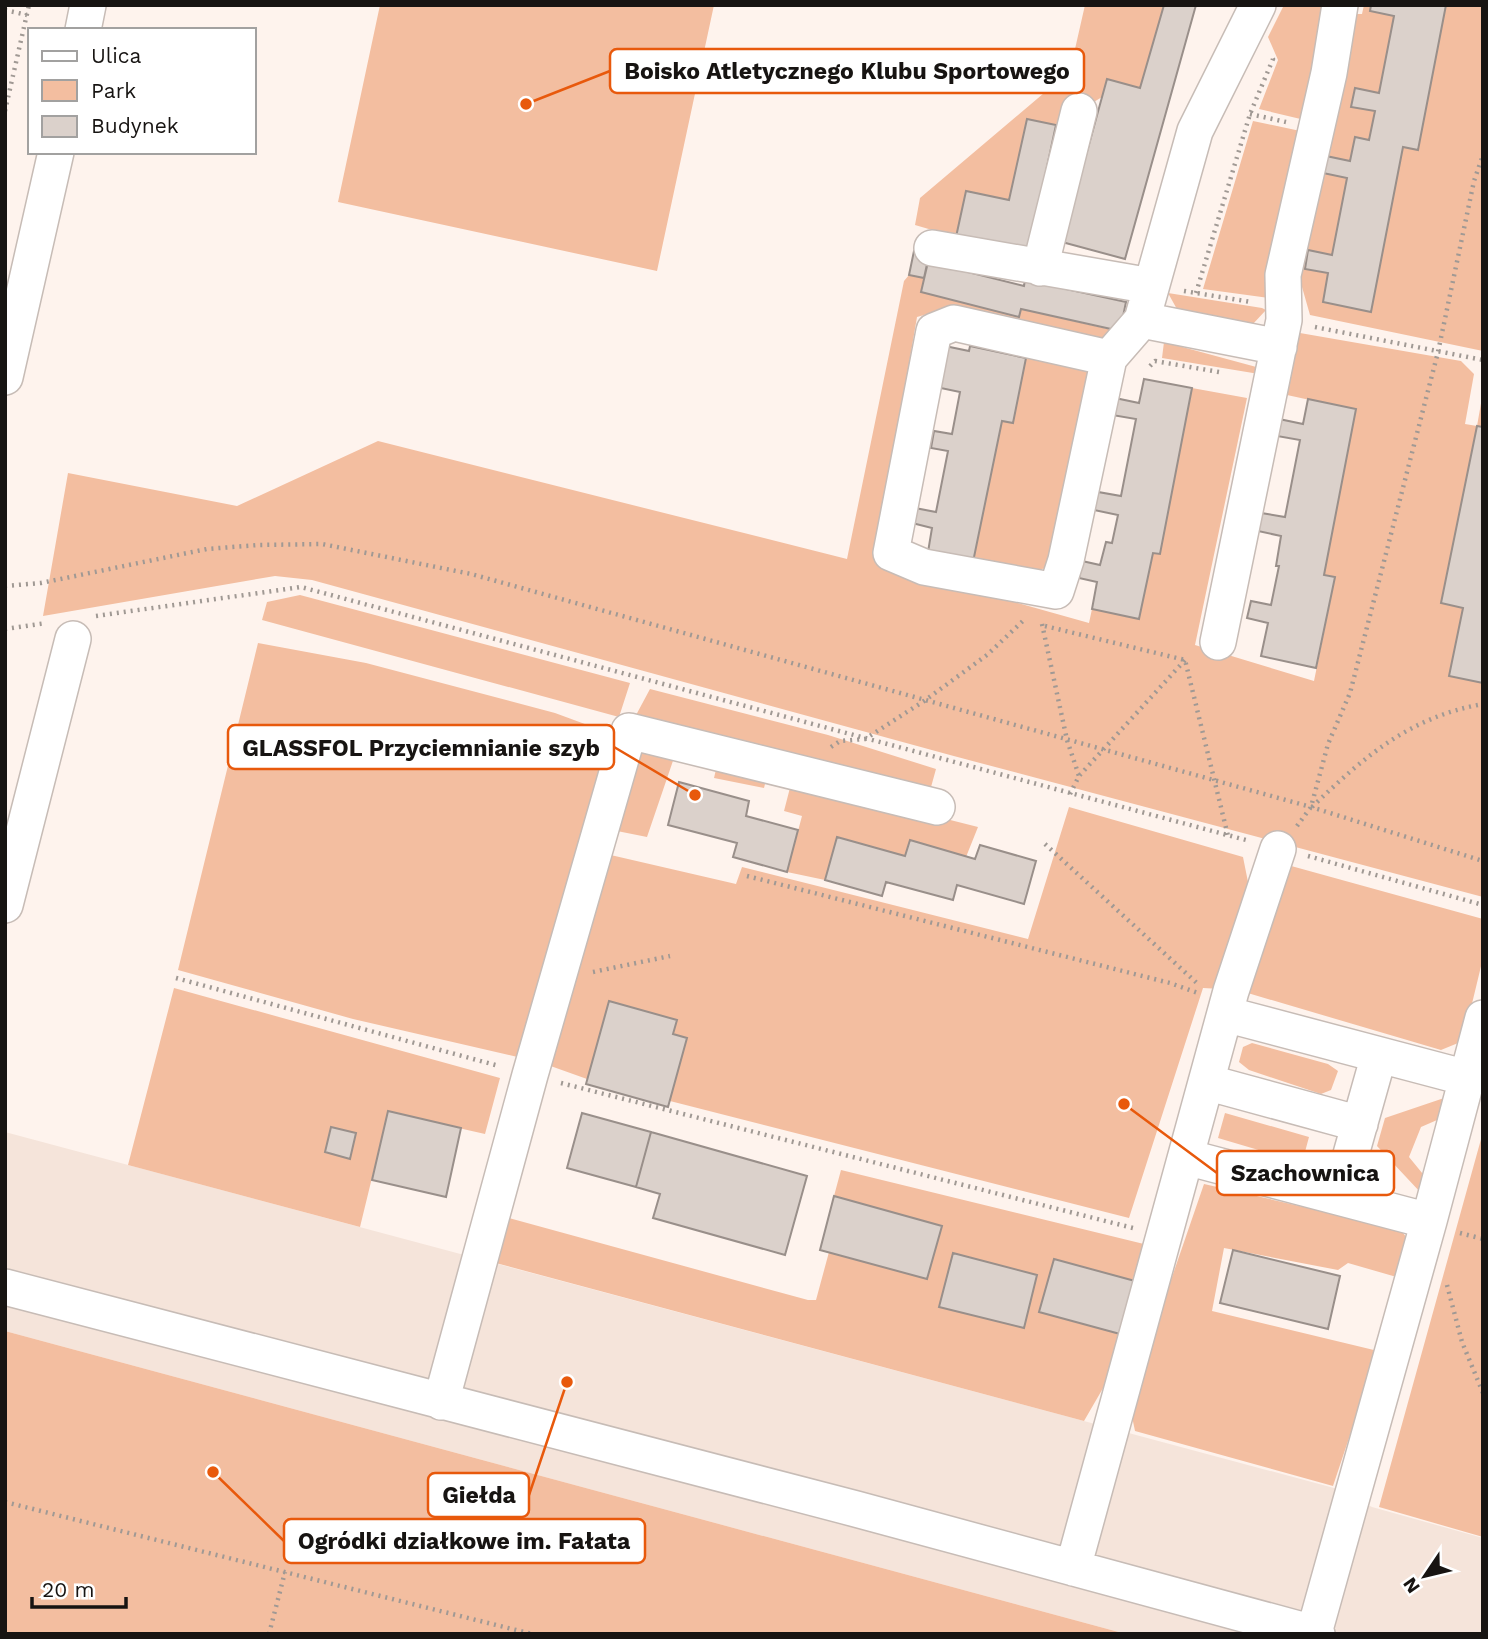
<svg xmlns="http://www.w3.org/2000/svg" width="1488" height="1639" font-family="'Work Sans',sans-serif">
<rect width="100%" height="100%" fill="#fef3ed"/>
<path fill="#f5e4da" d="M5,1132L1334,1488L1372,1507L1483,1538V1634H1126L5,1331Z"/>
<path fill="#f3bea0" d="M380,5H714L657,271L338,202Z
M1085,5H1164L1140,88L1107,79L1102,97L1056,125L1027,119L1009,200L966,191L956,237L915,225L920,198L1070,71Z
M1284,5H1335L1309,121L1259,109L1278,60L1268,37Z
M1364,5H1483V351L1310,315L1300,280L1357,14H1362Z
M1253,121L1305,132L1269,298L1203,289Z
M909,275L924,278L921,292L1018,317L1021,309L1112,330L1104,342L938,311L917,317L875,563L1089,623L1092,609L1139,619L1153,553L1160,554L1192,388L1247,398L1195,645L1314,681L1335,578L1324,575L1356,410L1287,395L1300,333L1461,361L1474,374L1465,424L1477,426L1483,392V427L1477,426L1441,602L1463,608L1450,676L1483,683V897L950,755L312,580L275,576L43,616L68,473L237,506L378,441L847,559L904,281Z
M1168,293L1262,308L1266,310L1252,325L1178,311Z
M1164,342L1260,368L1259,374L1162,358Z
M1028,347L1094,362L1048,568L1017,573L973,562L1002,421L1013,422Z
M300,595L630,683L619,717L262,620L267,602Z
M258,643L366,663L555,713L593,727L608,745L522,1058L353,1019L178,970Z
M650,689L828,735L936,769L928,798L635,717Z
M653,750L676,752L647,837L612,830L640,753Z
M718,761L768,772L764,788L714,778Z
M792,780L978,827L966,857L905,856L837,837L825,880L787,872L802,816L784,811Z
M1069,807L1243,857L1248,882L1221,989L1203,988L1129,1218L670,1101L668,1107L586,1084L587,1079L545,1064L602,853L736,884L742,867L1028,939Z
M1284,864L1483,919V958L1463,1041L1441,1050L1241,991Z
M174,988L500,1078L485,1134L388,1112L360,1227L128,1165Z
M1252,1043L1328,1064L1338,1071L1331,1090L1321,1094L1249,1070L1239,1062L1243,1047Z
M1450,1096L1444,1117L1421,1127L1409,1157L1427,1179L1421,1193L1377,1146L1385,1118Z
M1225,1113L1309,1137L1302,1163L1218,1138Z
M1483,1132V1537L1379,1507Z
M841,1170L1148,1245L1117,1364L1084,1421L492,1262L505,1217L808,1300H816L829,1252L927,1279L941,1226L834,1196Z
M1204,1184L1400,1229L1410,1242L1400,1278L1348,1263L1338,1270L1224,1248L1212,1311L1378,1351L1333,1486L1135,1431L1129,1402Z
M5,1331L1126,1634H5Z"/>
<path fill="#dbd1cb" stroke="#998f8a" stroke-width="2" d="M1164,5H1196L1125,259L1062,242L1107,79L1140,88Z
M1371,5H1446L1418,150L1403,147L1371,312L1323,302L1328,273L1305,269L1308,250L1332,255L1347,178L1323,173L1326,156L1350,161L1355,137L1369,140L1375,111L1351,107L1355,88L1379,93L1394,16L1370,11Z
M1027,119L1056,125L1029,251L956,237L966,191L1009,200Z
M914,251L929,255L924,278L909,275Z
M928,262L1024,286L1025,280L1126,302L1120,331L1021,309L1019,317L921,292Z
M945,346L969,351L970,346L1026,358L1013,423L1002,421L973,562L928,552L932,528L912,523L915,508L936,512L948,451L931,448L934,431L952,434L960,392L936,387Z
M1144,379L1192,388L1160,554L1153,553L1139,619L1092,609L1097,582L1079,578L1082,561L1100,565L1106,542L1112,543L1118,515L1094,510L1098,492L1121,496L1136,419L1112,415L1115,398L1139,403Z
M1308,399L1356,409L1324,575L1335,577L1316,668L1261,656L1268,623L1247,618L1251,601L1271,605L1279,566H1276L1281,536L1258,531L1261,513L1285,517L1300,440L1277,436L1279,419L1303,424Z
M1477,426L1483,427V683L1449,676L1463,608L1441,603Z
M679,782L749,801L746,816L798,830L787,872L733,857L737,843L668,825Z
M837,837L905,856L910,840L975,859L980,845L1036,861L1024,904L957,885L953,900L886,882L882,896L825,880Z
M609,1001L677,1020L673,1034L687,1038L668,1107L586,1084Z
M388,1111L461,1128L446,1197L372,1180Z
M582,1113L651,1132L636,1187L567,1168Z
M331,1127L356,1133L350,1159L325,1152Z
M651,1132L807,1176L785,1255L653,1218L660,1194L636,1187Z
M834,1196L942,1226L927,1279L820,1250Z
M1233,1250L1340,1276L1328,1329L1220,1303Z
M953,1253L1037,1275L1024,1328L939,1307Z
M1054,1259L1135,1281L1120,1334L1039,1312Z"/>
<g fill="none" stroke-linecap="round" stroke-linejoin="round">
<g stroke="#c7bcb6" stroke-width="38">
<path id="minor" d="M83,30L88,5
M932,248L1151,286
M1040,268L1079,111
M1142,320L1279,347
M1109,358L954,323L934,331L891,553L924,567L1056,591L1066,560L1109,358L1142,320L1195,131L1258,5
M5,377L56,152
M1218,642L1284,320L1283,275L1329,73L1340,5
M5,905L73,639
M1225,1014L1467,1078
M1206,1082L1360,1124
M1186,1157L1429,1221
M1339,1197L1379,1055
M5,1287L856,1509L1317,1634
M441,1402L530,1075L629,731L937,807
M1073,1568L1231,991L1278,849
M1314,1633L1429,1221L1483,1018"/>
</g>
<path stroke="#a09994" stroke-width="4.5" stroke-dasharray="2 5" stroke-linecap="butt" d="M5,10L27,15
M5,111L29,5
M1250,114L1286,122
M1184,291L1251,302
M1196,293L1250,114L1273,59L1271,55
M1315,327L1483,360
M1150,366L1155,361L1219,372
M5,586L41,583L207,549L258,545L322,544L471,574L1311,807L1483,861
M96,616L301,587L1246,840
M1042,624L1067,740L1079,776
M1045,626L1185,660L1228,836
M5,629L46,623
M831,747L840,741L865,739L924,701L987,655L1025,619
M1070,794L1079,776L1186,659
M1312,807C1364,757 1409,717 1483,704
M1297,826L1311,807L1328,744L1350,693L1438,352L1474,181L1483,155
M1045,844L1199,985
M1308,856L1483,905
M747,876L1170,983L1198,993
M593,972L670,956
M176,978L499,1066
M561,1083L1133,1228
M1460,1233L1483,1239
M1447,1285L1462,1342L1483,1393
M5,1502L532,1634
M269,1634L285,1572"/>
<use href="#minor" stroke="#fff" stroke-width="35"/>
</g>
<path fill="none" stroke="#e8590c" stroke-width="2.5" d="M526 104L610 71M695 795L614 747M1124 1104L1217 1173M567 1382L529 1495M213 1472L284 1541"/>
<g fill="#e8590c" stroke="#fff" stroke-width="2.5">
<circle cx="526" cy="104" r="7"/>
<circle cx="695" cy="795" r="7"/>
<circle cx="1124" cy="1104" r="7"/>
<circle cx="567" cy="1382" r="7"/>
<circle cx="213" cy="1472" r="7"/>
</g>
<g fill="#fff" stroke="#e8590c" stroke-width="2.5">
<rect x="610" y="49" width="474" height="44" rx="7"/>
<rect x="228" y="725" width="386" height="44" rx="7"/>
<rect x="1217" y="1151" width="177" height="44" rx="7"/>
<rect x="428" y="1473" width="101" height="44" rx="7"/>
<rect x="284" y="1519" width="361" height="44" rx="7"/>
</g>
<g font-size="23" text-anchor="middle" font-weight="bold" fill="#171412">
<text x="847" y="79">Boisko Atletycznego Klubu Sportowego</text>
<text x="421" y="756">GLASSFOL Przyciemnianie szyb</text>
<text x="1305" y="1181">Szachownica</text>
<text x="479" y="1503">Giełda</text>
<text x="464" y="1549">Ogródki działkowe im. Fałata</text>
</g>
<rect width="1488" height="1639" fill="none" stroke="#171412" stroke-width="14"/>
<rect x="28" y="28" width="228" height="126" fill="#ffffff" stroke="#a2a1a0" stroke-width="2"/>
<rect x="42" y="51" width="35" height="10" fill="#ffffff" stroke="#a2a1a0" stroke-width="2"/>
<text x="91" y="63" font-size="21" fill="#171412">Ulica</text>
<rect x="42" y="80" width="35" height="21" fill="#f3bea0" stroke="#a2a1a0" stroke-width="2"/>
<text x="91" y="98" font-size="21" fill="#171412">Park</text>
<rect x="42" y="116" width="35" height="21" fill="#dbd1cb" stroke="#a2a1a0" stroke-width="2"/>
<text x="91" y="133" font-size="21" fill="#171412">Budynek</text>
<g transform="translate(1425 1576) rotate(235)" stroke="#ffffff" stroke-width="5" paint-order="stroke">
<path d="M0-5L12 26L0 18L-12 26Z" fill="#171412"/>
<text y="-10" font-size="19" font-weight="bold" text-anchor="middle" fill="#171412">N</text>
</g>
<path d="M32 1597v10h94v-10" fill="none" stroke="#171412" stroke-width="3.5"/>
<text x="42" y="1597" font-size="21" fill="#171412" stroke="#ffffff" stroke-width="5" paint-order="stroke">20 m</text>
</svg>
